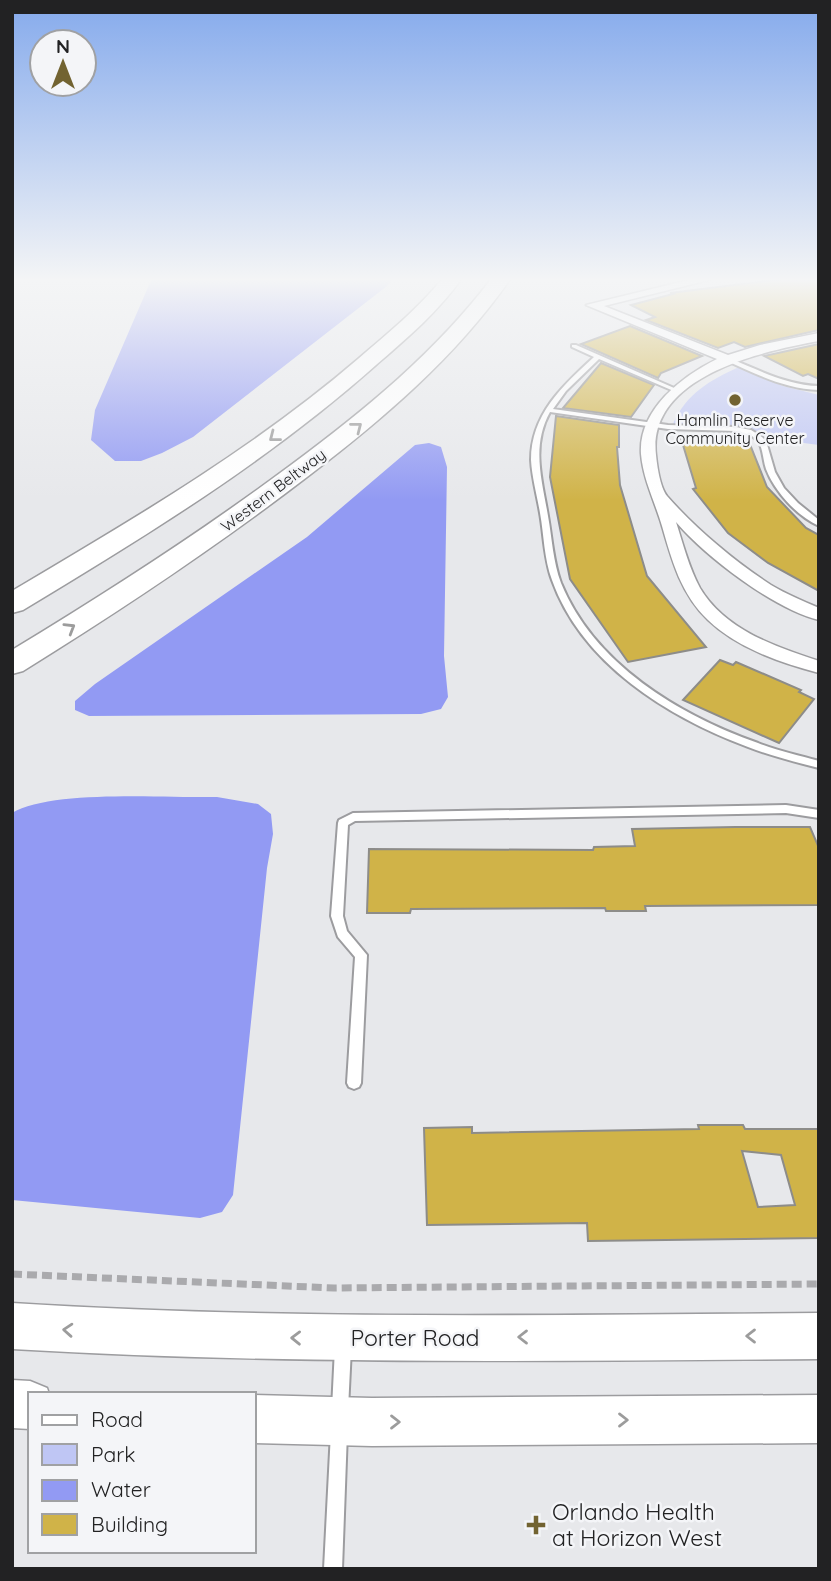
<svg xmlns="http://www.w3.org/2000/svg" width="831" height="1581" font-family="Quicksand,sans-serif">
<rect width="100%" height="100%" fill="#e7e8eb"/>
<path fill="#bfc6f4" d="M739,367L783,386L819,395V445L773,439L749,428L673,424C686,394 710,380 739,367Z"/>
<path fill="#929af3" d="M152,278H394L387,286L193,437L162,453L141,461H115L91,440L95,410Z
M429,443L441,447L447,467L444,656L448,697L441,709L421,714L89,716L75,710V701L95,684L307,537L415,445Z
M217,797L258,804L271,814L273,834L267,868L233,1195L222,1212L200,1218L12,1200V813C51,789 168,798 217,797Z"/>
<path fill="#d0b348" stroke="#8d8c89" stroke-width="2" fill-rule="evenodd" d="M789,278L819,280V330L745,347L734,342L718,348L646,320L655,317L631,305L673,294L670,293Z
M630,326L702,356L661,373L658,378L581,344Z
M819,344V379L808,374L803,376L764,356Z
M601,363L654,385L631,417L563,408Z
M556,416L619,425V447H617L620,485L647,576L706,647L628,662L570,579L550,477Z
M680,435L747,437L767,487L806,528L819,535V591L768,563L728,533L693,489L696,488Z
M720,660L733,665L736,662L801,690L799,692L814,699L779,743L683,700Z
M735,827H810L819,848V905L645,906L646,911H606L605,908L411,909L410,913H367L369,849L593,850L594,847L635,846L632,829Z
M698,1125H743L745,1129H819V1238L588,1241L587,1223L427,1225L424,1128L472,1127V1133L699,1129ZM742,1151L781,1155L795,1205L758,1207Z"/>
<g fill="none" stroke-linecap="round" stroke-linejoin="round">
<g stroke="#9c9c9f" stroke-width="4">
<path id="lane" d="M572,345H576L681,391L676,392L599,359L566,391L553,409L668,425L736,427L751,430L762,437L766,441L775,472L784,488L798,503L819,520V526C797,516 775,492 766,469C763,460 763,450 759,442L752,436L736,431L668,429L550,412C531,446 542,480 548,516C552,538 553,562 561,583C594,664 679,715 758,743C778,751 798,755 819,761V768C795,762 771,756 748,747C668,717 582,664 552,580C544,559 544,535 540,513C537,495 532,478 531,460C531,415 562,386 594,357L572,347Z
M725,358H729C759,370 786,385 819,386V390C785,389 756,374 725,360Z
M786,805L819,810V818L786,813L355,821L348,825L343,916L347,931L367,955L361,1083L359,1087L354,1089L349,1087L347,1083L355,957L338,937L331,916L338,823L339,820L353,813Z
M343,1340L349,1342L351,1348L348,1409L346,1415L340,1417L334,1415L332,1409L335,1348L337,1342Z
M339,1424L345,1426L347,1432L342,1569H324L331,1432L333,1426Z"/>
</g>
<g stroke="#9c9c9f" stroke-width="3">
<path id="street" d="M697,278H717L604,306L728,355L760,345L819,333V341C763,351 647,376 656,455C657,465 660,487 667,496C695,528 734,561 771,585C786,594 803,601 819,608V620C774,609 706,557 676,522C683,544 689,568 700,588C725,630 776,647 819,661V673C781,663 737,648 708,620C681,594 672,561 662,526C655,502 643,479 641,454C638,410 682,376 717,359L586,305Z"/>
</g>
<g stroke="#9c9c9f" stroke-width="3">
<path id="secondary" d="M12,1303C281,1320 550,1315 819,1313V1359C550,1361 281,1365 12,1349Z
M12,1380L30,1381L47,1388L49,1394H30V1429L12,1428Z
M254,1395L372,1398L819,1395V1443L372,1446L254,1443Z"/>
</g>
<g stroke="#9c9c9f" stroke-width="3">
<path id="highway" d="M443,278H462C439,311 406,339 376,365C268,461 146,536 23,610L12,613V591C132,520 252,450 358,359C387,334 419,308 443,278Z
M492,278H511C456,357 383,419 307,477C216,547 121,610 23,671L12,674V650C108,592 201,532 291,465C365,410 436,352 492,278Z"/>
</g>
<path stroke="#aaaaad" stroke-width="7" stroke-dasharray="10 5" stroke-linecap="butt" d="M12,1274L334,1288L819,1284"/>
<use href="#lane" fill="#fff" fill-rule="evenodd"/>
<use href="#street" fill="#fff" fill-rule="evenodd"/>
<use href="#secondary" fill="#fff" fill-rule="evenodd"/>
<use href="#highway" fill="#fff" fill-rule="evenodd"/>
</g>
<defs><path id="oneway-chevron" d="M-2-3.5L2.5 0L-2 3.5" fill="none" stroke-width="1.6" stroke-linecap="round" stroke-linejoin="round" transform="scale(1.75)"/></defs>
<g stroke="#9c9c9c">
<use href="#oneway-chevron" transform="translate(357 427) rotate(-38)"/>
<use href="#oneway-chevron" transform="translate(274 437) rotate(142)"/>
<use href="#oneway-chevron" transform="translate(70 628) rotate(-31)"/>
<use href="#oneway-chevron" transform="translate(68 1330) rotate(-176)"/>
<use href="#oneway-chevron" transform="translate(751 1336) rotate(180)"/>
<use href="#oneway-chevron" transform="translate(523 1337) rotate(180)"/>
<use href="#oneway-chevron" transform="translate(296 1338) rotate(-179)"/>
<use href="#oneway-chevron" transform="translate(623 1420)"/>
<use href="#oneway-chevron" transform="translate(395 1422)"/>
</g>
<linearGradient id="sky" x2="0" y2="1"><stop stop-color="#85aaec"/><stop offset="0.56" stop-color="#f4f5f6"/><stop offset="1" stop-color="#f4f5f6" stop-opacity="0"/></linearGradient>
<rect width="831" height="500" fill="url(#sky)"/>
<g fill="#726331" stroke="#f4f5f8" stroke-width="2.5">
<circle cx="735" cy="400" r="7"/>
<path d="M532.5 1514.5h7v7h7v7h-7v7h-7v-7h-7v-7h7z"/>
</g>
<g text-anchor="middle" stroke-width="5" stroke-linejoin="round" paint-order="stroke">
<g font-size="16" fill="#222223" stroke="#f4f5f8">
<text x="735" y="426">Hamlin Reserve<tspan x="735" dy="18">Community Center</tspan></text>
</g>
<g font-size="16" fill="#222223" stroke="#f4f5f8">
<text transform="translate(273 490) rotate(-37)" y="6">Western Beltway</text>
</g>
<g font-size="23" fill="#222223" stroke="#f4f5f8">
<text x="415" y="1346">Porter Road</text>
</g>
<g font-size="23" fill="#222223" stroke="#f4f5f8" text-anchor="start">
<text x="552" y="1520">Orlando Health<tspan x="552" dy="26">at Horizon West</tspan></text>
</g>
</g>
<rect width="831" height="1581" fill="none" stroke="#222223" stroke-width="28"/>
<rect x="28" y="1392" width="228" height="161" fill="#f4f5f8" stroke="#a0a1a3" stroke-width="2"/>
<rect x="42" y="1415" width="35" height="10" fill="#ffffff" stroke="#a0a1a3" stroke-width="2"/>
<text x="91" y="1427" font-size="21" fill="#222223">Road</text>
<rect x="42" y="1444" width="35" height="21" fill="#bfc6f4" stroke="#a0a1a3" stroke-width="2"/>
<text x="91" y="1462" font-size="21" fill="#222223">Park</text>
<rect x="42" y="1480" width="35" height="21" fill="#929af3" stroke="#a0a1a3" stroke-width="2"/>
<text x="91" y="1497" font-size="21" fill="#222223">Water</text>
<rect x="42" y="1514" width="35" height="21" fill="#d0b348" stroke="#a0a1a3" stroke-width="2"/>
<text x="91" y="1532" font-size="21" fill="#222223">Building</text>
<g transform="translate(63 63)"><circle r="33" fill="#f4f5f8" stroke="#a0a1a3" stroke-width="2"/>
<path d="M0-5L12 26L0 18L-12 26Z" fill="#726331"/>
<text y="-10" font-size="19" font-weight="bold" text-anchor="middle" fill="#222223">N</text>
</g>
</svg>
